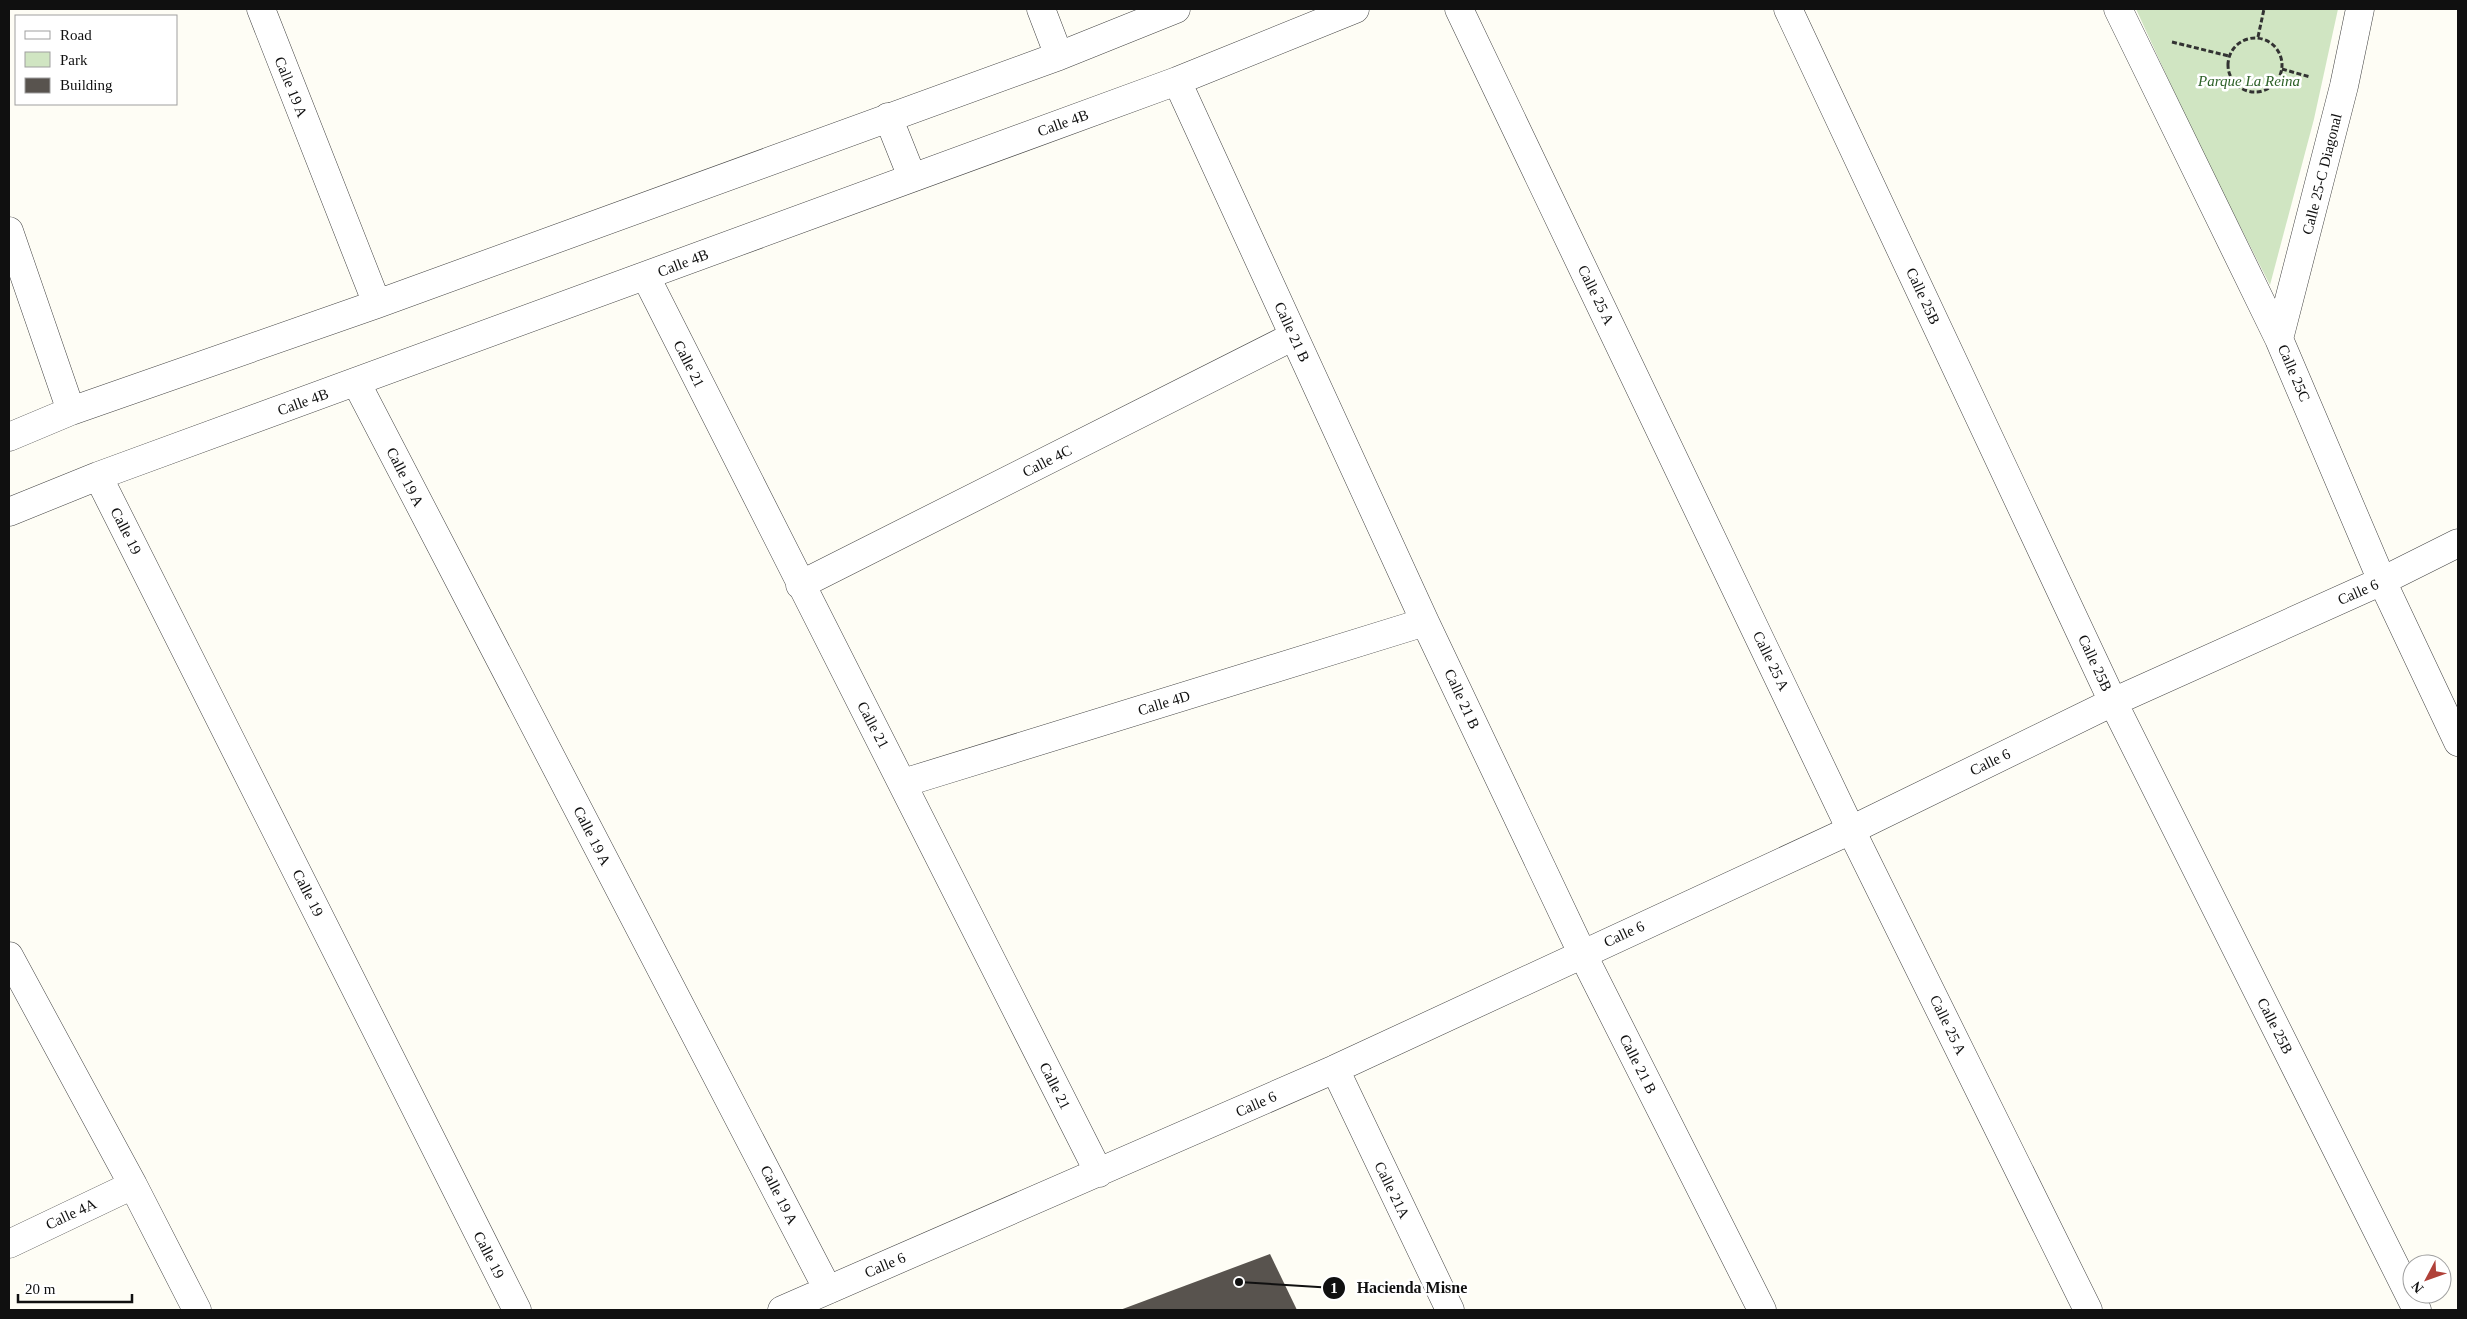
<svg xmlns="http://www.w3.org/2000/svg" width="2467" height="1319" font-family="Georgia,serif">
<rect width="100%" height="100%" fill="#fefdf5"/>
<path fill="#d0e5c2" d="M2136,9H2338L2314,119L2270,285L2197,142Z"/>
<path fill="#58534e" d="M1270,1254L1297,1310H1120Z"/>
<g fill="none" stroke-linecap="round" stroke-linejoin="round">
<g stroke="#434343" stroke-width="29">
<path id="minor" d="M261,9L377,304
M1041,9L1059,56
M1459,9L1851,830L2088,1310
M1788,9L2113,702L2417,1310
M2118,9L2279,339L2382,581L2458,742
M1177,81L1425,622L1582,953L1762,1310
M888,117L912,177
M9,231L71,411
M646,277L1099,1173
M2279,339L2344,86L2360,9
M356,382L828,1290
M9,437L71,411L377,304L1059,56L1176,9
M98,476L517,1310
M9,512L98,476L1177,81L1355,9
M800,585L1294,336
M903,783L1425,622
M9,956L133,1185L197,1310
M1335,1069L1450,1310
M9,1244L133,1185
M782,1310L1335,1069L1851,830L2113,702L2382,581L2458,543"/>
</g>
<path stroke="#323232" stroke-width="3" stroke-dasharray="5 2.5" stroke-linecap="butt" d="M2258,37L2264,9
M2228 65a27 27 0 1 1 54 0a27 27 0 1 1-54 0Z
M2172,42L2229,56
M2282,69L2310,77"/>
<use href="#minor" stroke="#fff" stroke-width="28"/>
</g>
<g text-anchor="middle" stroke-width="5" stroke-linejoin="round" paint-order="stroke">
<g font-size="15" font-style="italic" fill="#2d6128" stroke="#fff">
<text x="2249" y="86">Parque La Reina</text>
</g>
<g font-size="15" fill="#101010" stroke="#fff">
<text transform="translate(291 87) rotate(68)" y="5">Calle 19 A</text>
<text transform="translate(1063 123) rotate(-20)" y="5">Calle 4B</text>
<text transform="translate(2322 174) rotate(-76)" y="5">Calle 25-C Diagonal</text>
<text transform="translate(683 263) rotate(-21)" y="5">Calle 4B</text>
<text transform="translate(1596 295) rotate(64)" y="5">Calle 25 A</text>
<text transform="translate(1923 296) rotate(65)" y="5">Calle 25B</text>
<text transform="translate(1292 332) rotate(65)" y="5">Calle 21 B</text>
<text transform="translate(689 364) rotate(63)" y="5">Calle 21</text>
<text transform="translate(2294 373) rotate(67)" y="5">Calle 25C</text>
<text transform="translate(303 402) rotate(-20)" y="5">Calle 4B</text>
<text transform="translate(1047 461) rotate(-27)" y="5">Calle 4C</text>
<text transform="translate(405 477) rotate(63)" y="5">Calle 19 A</text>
<text transform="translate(126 531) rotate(63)" y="5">Calle 19</text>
<text transform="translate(2358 592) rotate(-24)" y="5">Calle 6</text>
<text transform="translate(1771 661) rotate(64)" y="5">Calle 25 A</text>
<text transform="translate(2095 663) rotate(65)" y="5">Calle 25B</text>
<text transform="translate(1462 699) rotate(65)" y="5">Calle 21 B</text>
<text transform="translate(1164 703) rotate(-17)" y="5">Calle 4D</text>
<text transform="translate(873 725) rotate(62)" y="5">Calle 21</text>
<text transform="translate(1990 762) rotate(-26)" y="5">Calle 6</text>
<text transform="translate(592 836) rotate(63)" y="5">Calle 19 A</text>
<text transform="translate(308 893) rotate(63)" y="5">Calle 19</text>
<text transform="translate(1624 934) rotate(-25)" y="5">Calle 6</text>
<text transform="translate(1948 1025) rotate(64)" y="5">Calle 25 A</text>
<text transform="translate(2275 1026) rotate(63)" y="5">Calle 25B</text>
<text transform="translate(1638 1064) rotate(63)" y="5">Calle 21 B</text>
<text transform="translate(1055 1086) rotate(63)" y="5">Calle 21</text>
<text transform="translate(1256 1104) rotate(-24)" y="5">Calle 6</text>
<text transform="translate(1392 1190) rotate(64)" y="5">Calle 21A</text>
<text transform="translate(779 1195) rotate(63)" y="5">Calle 19 A</text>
<text transform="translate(71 1214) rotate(-25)" y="5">Calle 4A</text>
<text transform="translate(489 1255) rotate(63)" y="5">Calle 19</text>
<text transform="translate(885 1265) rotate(-23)" y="5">Calle 6</text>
</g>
</g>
<path fill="none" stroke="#101010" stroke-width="2" d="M1239 1282L1334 1288"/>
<g fill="#101010" stroke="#fff" stroke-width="2">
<circle cx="1239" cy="1282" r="5"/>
<circle cx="1334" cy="1288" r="12"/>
</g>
<g font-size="15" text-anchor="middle" font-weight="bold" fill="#fff">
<text x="1334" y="1293">1</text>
</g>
<g font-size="16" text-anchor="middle" font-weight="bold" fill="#101010" stroke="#fff" stroke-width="5" stroke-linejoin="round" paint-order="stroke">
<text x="1412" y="1293">Hacienda Misne</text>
</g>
<rect width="2467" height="1319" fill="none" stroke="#101010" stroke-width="20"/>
<rect x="15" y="15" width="162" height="90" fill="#ffffff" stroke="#9f9f9f"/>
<rect x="25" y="31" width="25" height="8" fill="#ffffff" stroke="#9f9f9f"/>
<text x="60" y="40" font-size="15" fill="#101010">Road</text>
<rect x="25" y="52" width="25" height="15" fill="#d0e5c2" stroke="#9f9f9f"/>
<text x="60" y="65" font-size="15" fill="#101010">Park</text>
<rect x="25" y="78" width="25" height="15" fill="#58534e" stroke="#9f9f9f"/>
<text x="60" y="90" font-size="15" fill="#101010">Building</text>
<g transform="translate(2427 1279) rotate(229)"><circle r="24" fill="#ffffff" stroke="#9f9f9f"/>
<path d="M0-4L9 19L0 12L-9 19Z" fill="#b04139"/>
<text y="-8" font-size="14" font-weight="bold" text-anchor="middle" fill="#101010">N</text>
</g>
<path d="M18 1294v8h114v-8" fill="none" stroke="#101010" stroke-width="2.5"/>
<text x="25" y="1294" font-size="15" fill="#101010" stroke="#ffffff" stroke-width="4" paint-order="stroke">20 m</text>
</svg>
